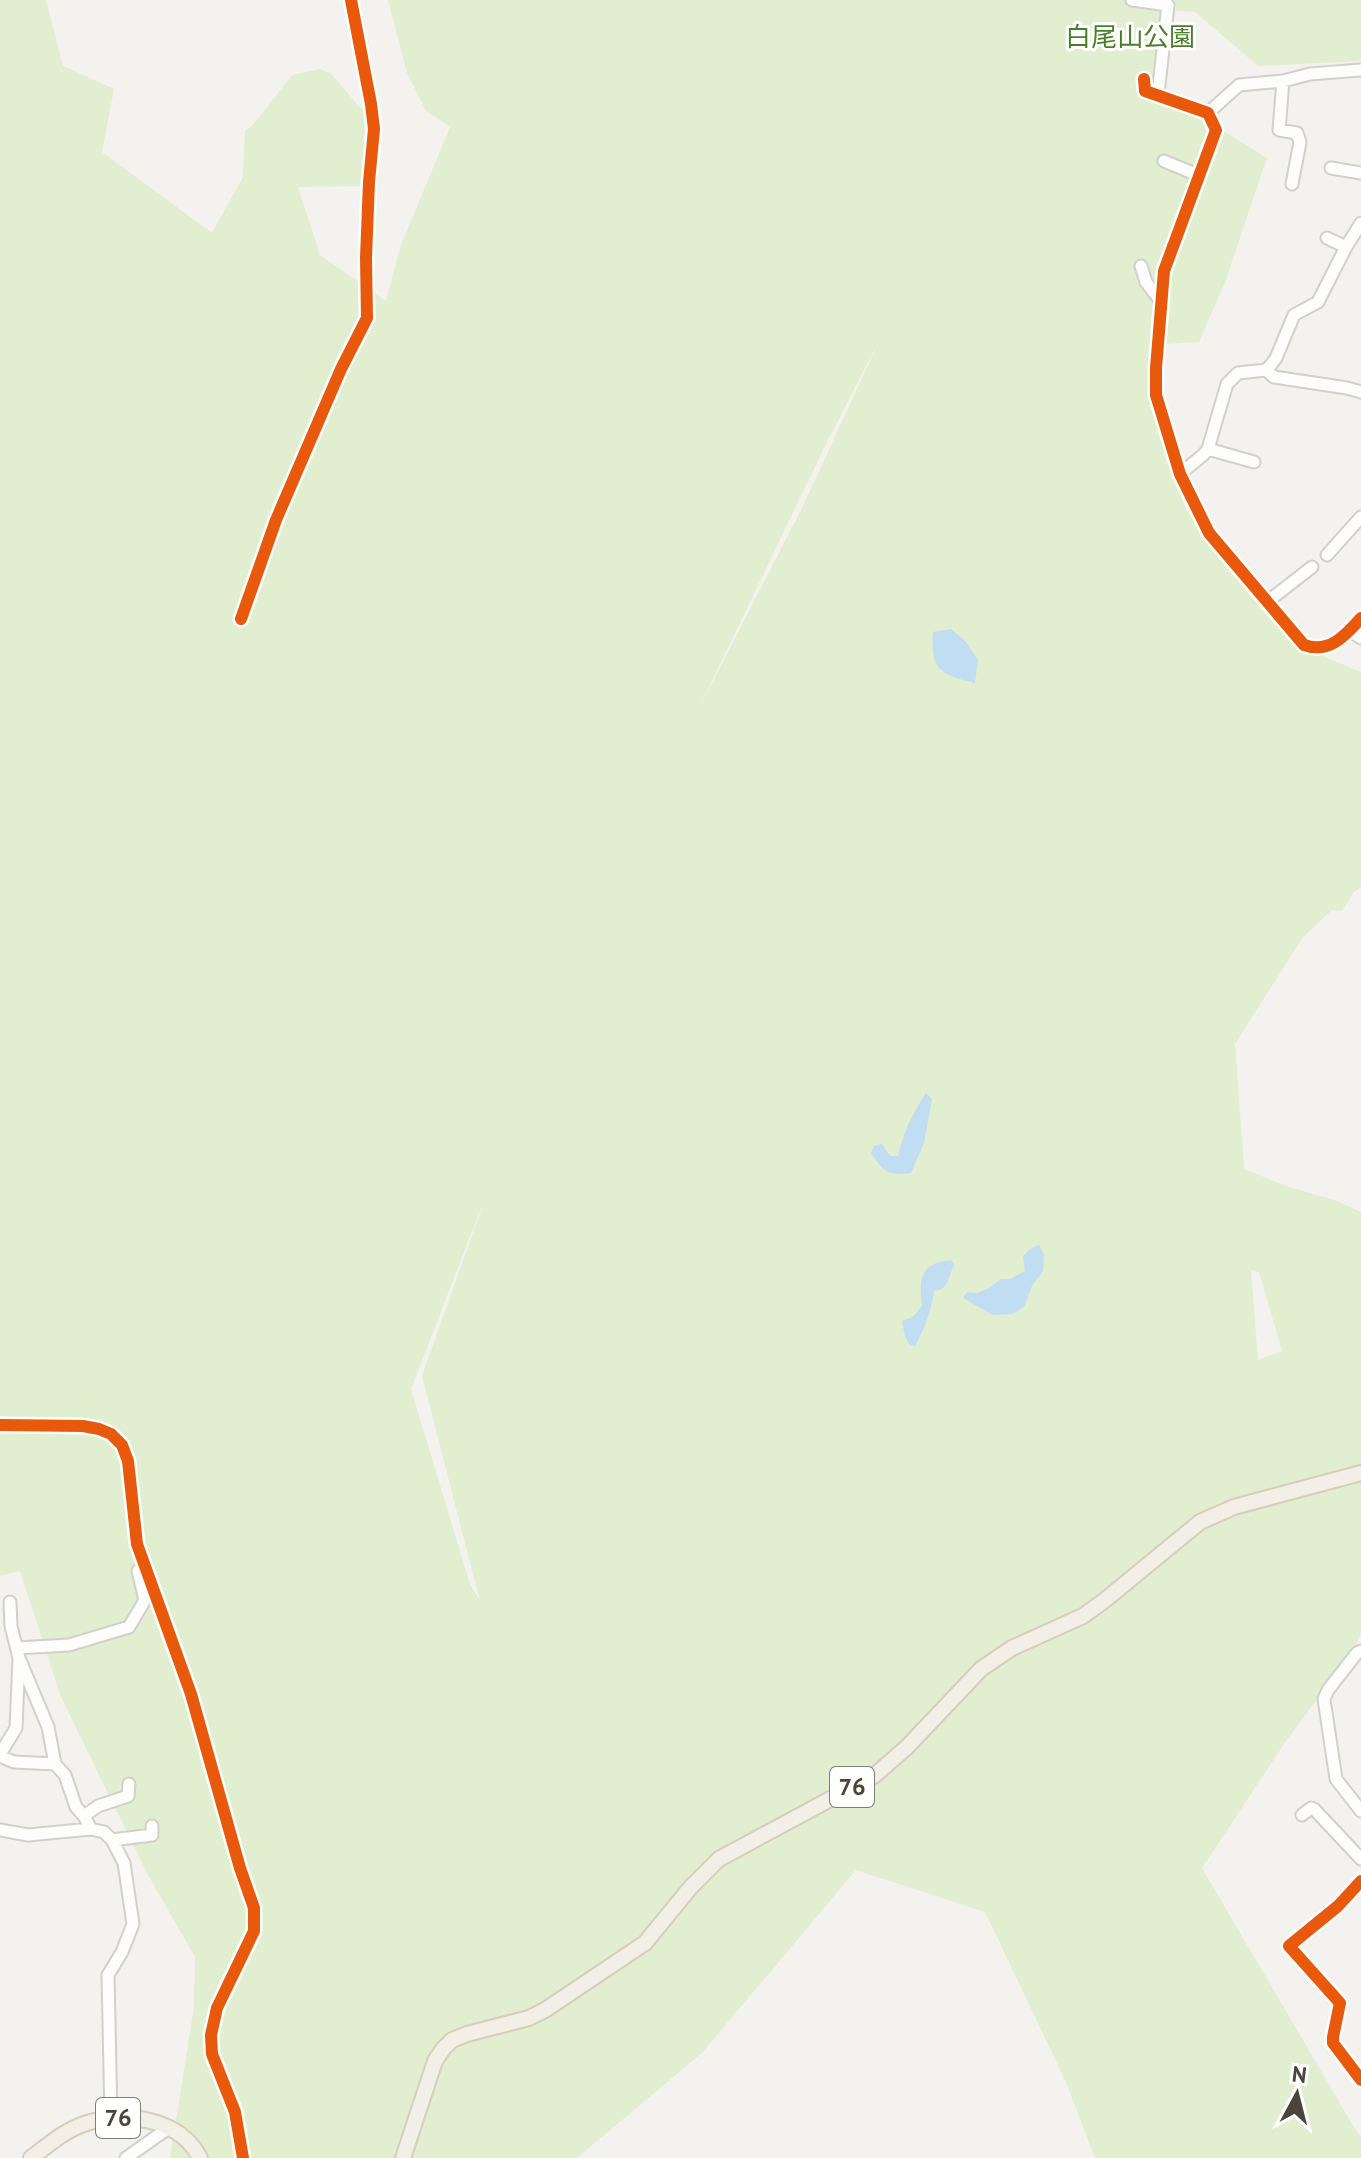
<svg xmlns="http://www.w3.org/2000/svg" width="1361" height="2158" font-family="'PT Sans','Noto Sans JP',sans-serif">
<rect width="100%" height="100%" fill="#f4f2ee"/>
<path fill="#e1eecf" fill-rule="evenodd" d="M0,0H46L63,66L114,89L102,152L212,233L243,177L245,131L252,126L292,75L321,69L331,74L365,113L363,186L298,187L320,255L386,301L401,245L450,127L426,111L407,73L388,0H1361V61L1258,66L1195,12L1166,10L1152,98L1217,127L1267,158L1225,282L1199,342L1167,344L1149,398L1184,506L1239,582L1276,626V625L1327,658L1361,672V887L1354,892L1342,911L1332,910L1303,937L1235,1044L1244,1169L1289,1187L1335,1200L1361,1212V1633L1355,1647L1284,1744L1202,1868L1358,2134L1361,2135V2158H1095L1065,2080L985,1912L856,1870L702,2053L577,2158H170L194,2007L195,1957L148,1875L61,1697L20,1571L0,1576ZM880,339L801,510L698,710L828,440ZM487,1193L422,1376L480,1601L470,1584L411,1389ZM1251,1270L1259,1272L1282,1351L1258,1360Z"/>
<path fill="#c0ddf1" d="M951,629L966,642L978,660L975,683C940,675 930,669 933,632Z
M926,1093L932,1099L924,1143L911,1173C887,1176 884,1172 871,1153L874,1146L882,1144L890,1156H898C903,1133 913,1112 926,1093Z
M1039,1245L1044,1254L1043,1271L1032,1286L1024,1307L1013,1314L993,1315L963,1298L967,1292L977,1293L989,1288L1001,1279H1010L1025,1271L1023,1256L1030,1249Z
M951,1260L954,1264L947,1283L942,1289L934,1291C931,1311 925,1328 915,1346L910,1345L905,1337L902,1321L913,1317L922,1306C919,1280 919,1263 951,1260Z"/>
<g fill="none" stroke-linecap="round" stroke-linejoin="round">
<g stroke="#d2d0cb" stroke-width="15">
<path id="minor" d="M1132,0L1168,5L1158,94
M1144,79L1145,91L1208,113L1216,130L1164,271L1156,368V395L1180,474L1209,533L1304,645C1329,654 1345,636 1361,618
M1283,81L1279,130L1297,133L1300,142L1292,184
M1208,113L1239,85L1283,81L1310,74L1361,70
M1164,161L1200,176
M1331,168L1361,173
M1327,238L1346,247
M1141,266L1146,282L1162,303
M1266,370L1274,377L1347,388L1361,392
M1208,449L1254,462
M1180,474L1203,455L1208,449L1227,384L1238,373L1266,370L1270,366L1276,358L1294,315L1318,302L1346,247L1361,223
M1327,555L1361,517
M1267,602L1312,567
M241,619L276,520L341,369L367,318L366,258L369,182L374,129L371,104L351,0
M1350,631L1361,638
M0,1425L83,1426L99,1429L111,1434L122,1445L128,1461L137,1544L191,1694L240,1868L254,1908V1931L217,2008L211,2035L212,2054L235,2112L243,2158
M17,1648L69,1645L129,1627L145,1600L138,1571L144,1564
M1361,1651L1357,1653L1328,1690L1324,1699L1336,1779L1361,1811
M19,1658L48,1727L55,1764L65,1775L76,1807L84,1816L91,1829
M0,1754L16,1728L19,1658L11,1626L10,1602
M0,1756L14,1762L55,1764
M1302,1815L1311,1808L1314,1809L1361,1859
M84,1816L98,1806L128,1796L129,1784
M0,1830L28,1835L91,1829L104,1832L112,1840L124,1863L133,1924L122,1952L108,1975L111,2118
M112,1840L152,1835V1826
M1361,1881L1338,1906L1289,1946L1340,2003L1333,2037V2043L1361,2080
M126,2158L170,2127"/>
</g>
<g stroke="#d6cebb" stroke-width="18">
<path id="major" d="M31,2158C48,2145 64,2131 84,2124C123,2110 180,2118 200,2158
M403,2158L435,2061L443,2049L452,2040L467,2034L529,2018L545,2010L627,1955L645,1943L690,1888L719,1859L875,1775L907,1747L981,1669L1012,1648L1083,1616L1105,1600L1200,1522L1234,1507L1361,1473"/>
</g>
<use href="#minor" stroke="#fdfdfc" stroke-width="11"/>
<use href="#major" stroke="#f2efe6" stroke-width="14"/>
<g stroke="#fff" stroke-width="17">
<path id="cycleway" d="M1144,79L1145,91L1208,113L1216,130L1164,271L1156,368V395L1180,474L1209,533L1304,645C1329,654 1345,636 1361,618
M241,619L276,520L341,369L367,318L366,258L369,182L374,129L371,104L351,0
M0,1425L83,1426L99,1429L111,1434L122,1445L128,1461L137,1544L191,1694L240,1868L254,1908V1931L217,2008L211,2035L212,2054L235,2112L243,2158
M1361,1881L1338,1906L1289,1946L1340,2003L1333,2037V2043L1361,2080"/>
</g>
<use href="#cycleway" stroke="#e8590c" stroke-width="12"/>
</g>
<g text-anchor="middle" stroke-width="6" stroke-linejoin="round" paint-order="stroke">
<g fill="#fff" stroke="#817c74" stroke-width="2">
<rect x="830" y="1767" width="44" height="40" rx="6"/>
<rect x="96" y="2098" width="44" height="40" rx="6"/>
</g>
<g font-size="24" font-weight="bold" fill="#4b4439">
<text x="852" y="1795">76</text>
<text x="118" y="2126">76</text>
</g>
<g font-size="26" fill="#4a7f2a" stroke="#fff">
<text x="1130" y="46">白尾山公園</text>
</g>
</g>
<g transform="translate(1297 2094) rotate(7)" stroke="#ffffff" stroke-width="6" paint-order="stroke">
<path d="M0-6L14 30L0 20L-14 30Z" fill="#4b4439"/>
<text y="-12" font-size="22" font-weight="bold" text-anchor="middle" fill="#4b4439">N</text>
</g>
</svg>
